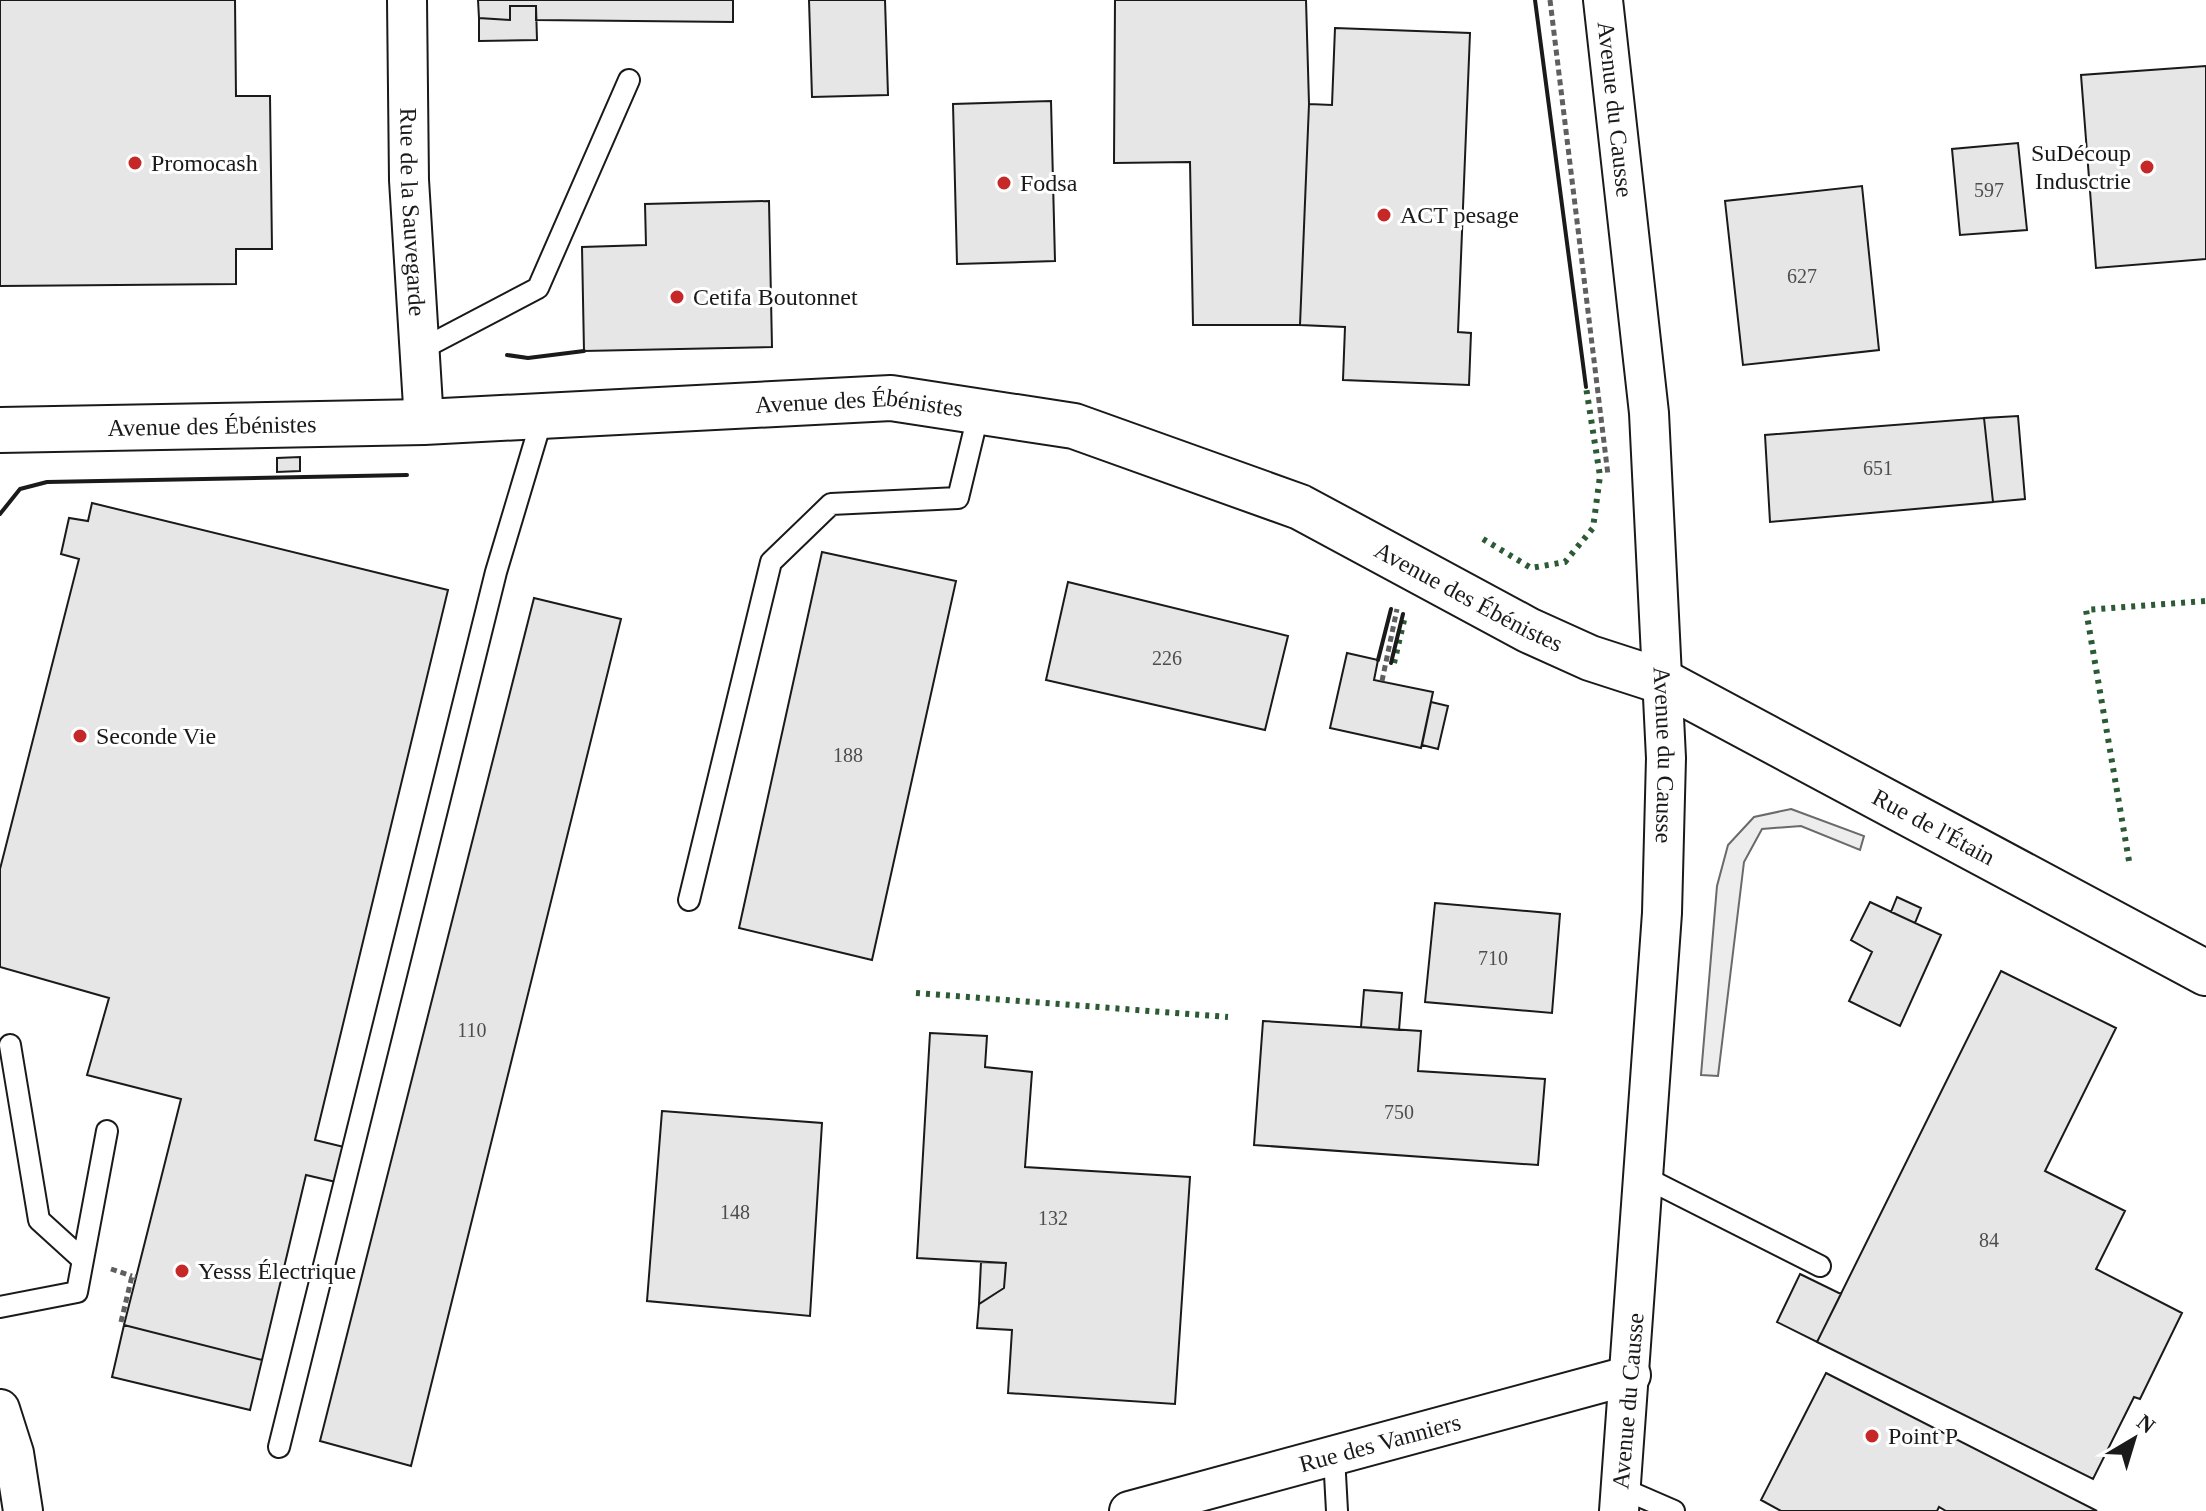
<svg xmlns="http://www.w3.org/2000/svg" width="2206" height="1511" font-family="Georgia,serif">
<rect width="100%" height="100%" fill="#fff"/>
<path fill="#ededed" stroke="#6a6a6a" stroke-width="2" d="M1791,809L1864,836L1860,850L1801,826L1762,829L1744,862L1718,1076L1701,1075L1717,886L1728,845L1754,817Z"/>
<path fill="#e6e6e6" stroke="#1a1a1a" stroke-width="2" d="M0,0H235L236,96H270L272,249H236V284L0,286Z
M478,0H733V22L536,20V6H510V20L479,18Z
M809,0H885L888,95L812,97Z
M1115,0H1306L1309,104L1300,325H1193L1190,162L1114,163Z
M510,6H536L537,40L479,41V18L510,20Z
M1335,28L1470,33L1458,332L1471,333L1469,385L1343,380L1345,327L1300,325L1309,104L1332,105Z
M2206,66V259L2096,268L2081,75Z
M1051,101L1055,261L957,264L953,104Z
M2018,143L2027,230L1960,235L1952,149Z
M1862,186L1879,350L1743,365L1725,201Z
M769,201L772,347L584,351L582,247L646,245L645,204Z
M2018,416L2025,499L1993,502L1984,418Z
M1984,418L1993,502L1770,522L1765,435Z
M300,457V471L277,472V458Z
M92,503L448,590L315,1140L344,1147L336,1182L306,1175L262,1360L124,1325L181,1099L87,1075L109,998L0,967V869L79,559L61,554L69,518L88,521Z
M822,552L956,581L872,960L739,928Z
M1068,582L1288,636L1265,730L1046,680Z
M534,598L621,619L411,1466L320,1441Z
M1347,653L1378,660L1374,680L1433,692L1421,748L1330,728Z
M1431,702L1448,706L1438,749L1422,745Z
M1897,897L1921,908L1915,923L1891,912Z
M1870,902L1941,935L1900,1026L1849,1001L1872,952L1851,940Z
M1435,903L1560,914L1552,1013L1425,1002Z
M2001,971L2116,1028L2045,1171L2125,1211L2096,1269L2182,1313L2140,1399L2134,1397L2093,1479L1817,1342Z
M1364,990L1402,993L1399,1030L1361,1027Z
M1263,1021L1421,1031L1418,1071L1545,1079L1538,1165L1254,1145Z
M930,1033L987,1036L985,1067L1032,1072L1025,1167L1190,1177L1175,1404L1008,1393L1012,1330L977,1328L979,1304L1004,1288L1006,1263L917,1258Z
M662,1111L822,1123L810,1316L647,1301Z
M981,1262L1006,1263L1004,1288L979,1304Z
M1800,1274L1841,1294L1817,1342L1777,1322Z
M124,1325L262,1360L250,1410L112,1377Z
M1826,1373L2097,1511H1946L1939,1507L1937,1511H1781L1761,1500Z"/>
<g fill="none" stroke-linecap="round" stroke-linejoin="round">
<g stroke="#1a1a1a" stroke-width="24">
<path id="service" d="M420,350L538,288L629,80
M689,900L771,562L831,504L958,498L979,411
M10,1045L39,1220L83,1260
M1644,1177L1820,1266
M0,1307L77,1292L107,1131
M279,1447L496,572L543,415
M1334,1456L1337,1511
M1621,1488L1674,1511"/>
</g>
<g stroke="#1a1a1a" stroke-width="42">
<g id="minor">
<path id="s1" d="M407,0L409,180L424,422"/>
<path id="s2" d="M1603,0L1649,413L1666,758L1662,913L1619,1511"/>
<path d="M0,1409L14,1453L23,1511"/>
<path id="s3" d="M1129,1511L1631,1375"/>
</g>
</g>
<g stroke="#1a1a1a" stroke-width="48">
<g id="tertiary">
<path id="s4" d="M0,430L424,422L891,398L1074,426L1300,507L1528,630L1590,658L1661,681L2206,973"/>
</g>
</g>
<path stroke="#5f5f5f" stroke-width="5" stroke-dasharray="6 4" stroke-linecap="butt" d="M1550,0L1608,475
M1382,681L1397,609
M111,1269L132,1276
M121,1322L132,1276L136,1277"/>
<use href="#service" stroke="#fff" stroke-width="20"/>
<use href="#minor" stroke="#fff" stroke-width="38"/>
<use href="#tertiary" stroke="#fff" stroke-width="44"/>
<path stroke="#2b5a34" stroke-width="6" stroke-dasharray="4 6" stroke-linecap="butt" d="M1483,539L1531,568L1565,562L1593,528L1600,476L1586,387
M1394,663L1405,616
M2129,861L2086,610L2206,601
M916,993L1228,1017"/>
<path stroke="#1a1a1a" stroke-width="4" d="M1535,0L1586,387
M507,355L528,358L584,351
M0,514L20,489L47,482L407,475
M1378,660L1391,609
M1391,663L1403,614"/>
</g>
<g fill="#c62828" stroke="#fff" stroke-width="3">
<circle cx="135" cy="163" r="8"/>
<circle cx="2147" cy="167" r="8"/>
<circle cx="1004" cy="183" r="8"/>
<circle cx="1384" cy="215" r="8"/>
<circle cx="677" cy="297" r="8"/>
<circle cx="80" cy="736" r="8"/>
<circle cx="182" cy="1271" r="8"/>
<circle cx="1872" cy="1436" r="8"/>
</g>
<g text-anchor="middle" stroke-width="6" stroke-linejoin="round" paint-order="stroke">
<g font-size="20" fill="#4d4d4d">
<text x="1989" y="197">597</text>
<text x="1802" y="283">627</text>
<text x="1878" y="475">651</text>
<text x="1167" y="665">226</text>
<text x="848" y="762">188</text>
<text x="1493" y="965">710</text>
<text x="472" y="1037">110</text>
<text x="1399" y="1119">750</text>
<text x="735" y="1219">148</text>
<text x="1053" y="1225">132</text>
<text x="1989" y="1247">84</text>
</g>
<g font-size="24" fill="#1a1a1a" stroke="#fff">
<text dy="8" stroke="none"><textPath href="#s2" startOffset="110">Avenue du Causse</textPath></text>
<text dy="8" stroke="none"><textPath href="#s1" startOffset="212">Rue de la Sauvegarde</textPath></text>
<text dy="8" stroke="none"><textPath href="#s4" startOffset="860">Avenue des Ébénistes</textPath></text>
<text dy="8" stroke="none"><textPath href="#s4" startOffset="212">Avenue des Ébénistes</textPath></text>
<text dy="8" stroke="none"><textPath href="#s4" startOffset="1508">Avenue des Ébénistes</textPath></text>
<text dy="8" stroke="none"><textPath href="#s2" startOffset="758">Avenue du Causse</textPath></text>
<text dy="8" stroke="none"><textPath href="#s4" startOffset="2028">Rue de l'Étain</textPath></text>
<text transform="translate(1628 1401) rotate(-85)" y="8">Avenue du Causse</text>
<text dy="8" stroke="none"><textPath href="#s3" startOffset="260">Rue des Vanniers</textPath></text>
</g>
<g font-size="24" fill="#1a1a1a" stroke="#fff" text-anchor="start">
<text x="2131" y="161" text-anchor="end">SuDécoup<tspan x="2131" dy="28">Indusctrie</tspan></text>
<text x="151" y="171">Promocash</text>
<text x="1020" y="191">Fodsa</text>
<text x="1400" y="223">ACT pesage</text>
<text x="693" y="305">Cetifa Boutonnet</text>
<text x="96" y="744">Seconde Vie</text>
<text x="198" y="1279">Yesss Électrique</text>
<text x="1888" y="1444">Point P</text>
</g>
</g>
<g transform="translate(2134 1439) rotate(38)" stroke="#ffffff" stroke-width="6" paint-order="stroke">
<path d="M0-6L14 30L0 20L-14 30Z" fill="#1a1a1a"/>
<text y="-12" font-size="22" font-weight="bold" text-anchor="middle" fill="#1a1a1a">N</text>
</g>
</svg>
